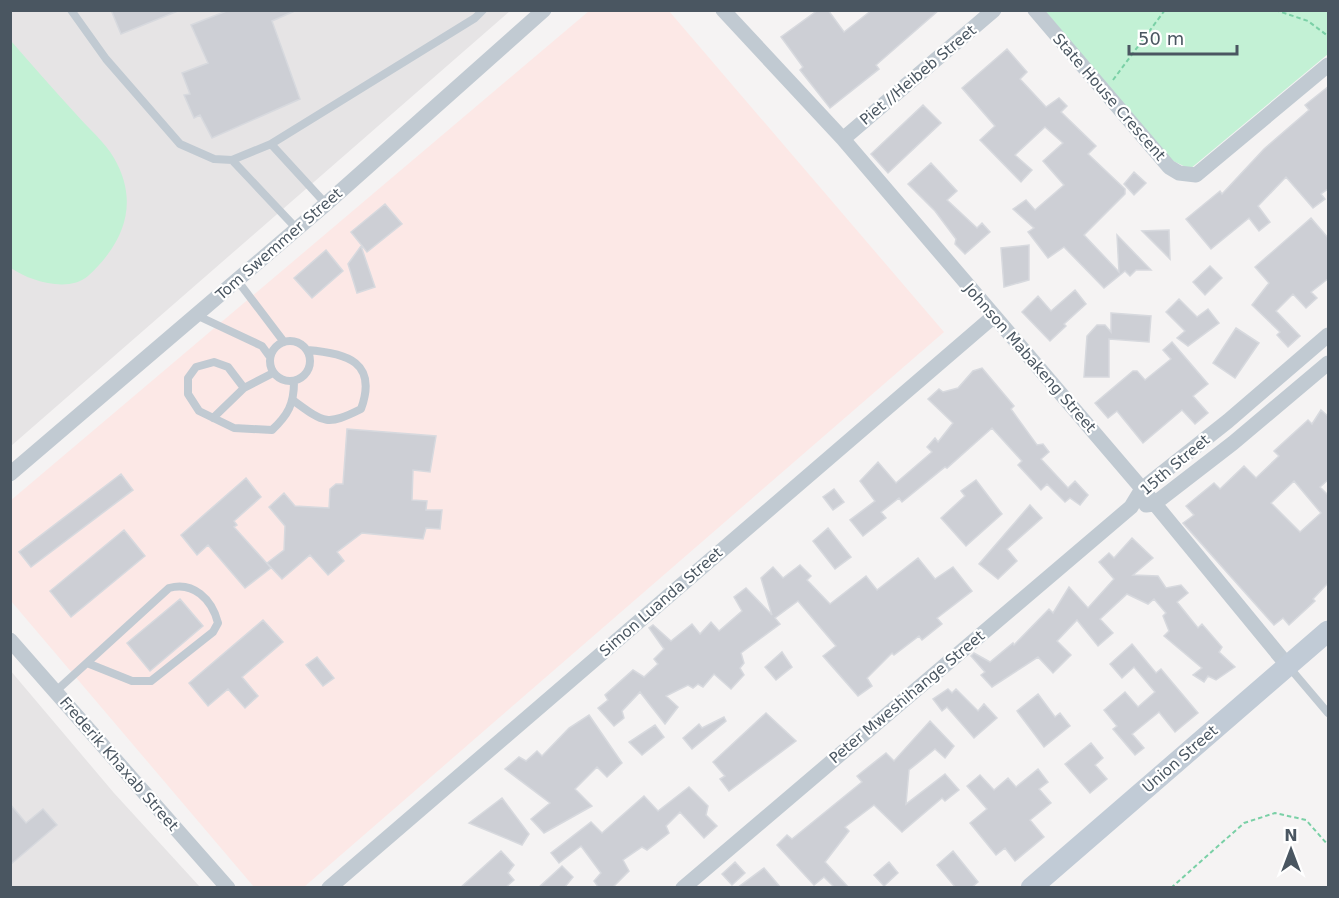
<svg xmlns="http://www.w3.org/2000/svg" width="1339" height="898" font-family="'DejaVu Sans',sans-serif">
<rect width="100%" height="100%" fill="#f5f3f3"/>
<path fill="#e6e4e5" d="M11,11H510L11,446Z
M10,670L114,793L200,887H11Z"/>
<path fill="#fce8e6" d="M589,11H669L944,332L304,887H254L11,601L10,501Z"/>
<path fill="#c3f1d5" d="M1045,11H1328V54L1190,169L1171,160Z
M11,41C32,65 53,89 75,113C87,127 105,142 114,158C140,203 124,243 88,276C69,293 29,281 11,268Z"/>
<path fill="#cdcfd5" stroke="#d7d9de" stroke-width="1.5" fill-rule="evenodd" d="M111,10H178V11L121,34Z
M229,10H297L272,21L300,99L212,138L200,115L194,118L184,95L190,94L182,73L208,63L191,25Z
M818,10H828L844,32L872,10H939L876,65L879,69L830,108L800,70L803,67L781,37Z
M1007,49L1027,72L1020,79L1046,107L1059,98L1067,106L1061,112L1096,146L1088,154L1125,189V194L1084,235L1119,272L1117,235L1151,270H1136L1130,276L1125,271L1104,288L1064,247L1048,258L1028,232L1034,228L1013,209L1026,200L1035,210L1064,185L1043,161L1063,143L1045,127L1015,155L1032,170L1021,182L980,140L995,126L962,88Z
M1329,86V188L1321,194L1325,199L1313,208L1286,177L1258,206L1270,222L1259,231L1249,218L1211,249L1186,219L1220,191L1222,194L1264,149L1309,110L1305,105Z
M923,105L941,123L888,173L871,154Z
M931,163L957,191L947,200L977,228L982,223L990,232L965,254L955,244L956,239L935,211L908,184Z
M1134,172L1146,183L1134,195L1124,184Z
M385,204L402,224L367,252L351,232Z
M1311,218L1329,239V278L1311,292L1317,298L1306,308L1293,294L1276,311L1300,336L1288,347L1277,335L1280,332L1252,305L1269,283L1255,267Z
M1169,230L1170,259L1142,231Z
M1029,245V280L1004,287L1001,248Z
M361,246L375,287L357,293L348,264Z
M326,250L343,271L312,298L294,278Z
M1210,266L1222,278L1205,295L1193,282Z
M1075,290L1086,304L1064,324L1066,326L1050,341L1022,312L1038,296L1051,311Z
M1179,299L1197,317L1208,309L1219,323L1188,346L1177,338L1185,331L1166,312Z
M1111,313L1151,316L1149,342L1109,339V377H1084L1087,336L1097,325H1105L1111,332Z
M1236,328L1259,343L1235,378L1213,363Z
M1172,342L1208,384L1193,396L1208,413L1195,424L1182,410L1143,443L1117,411L1108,418L1095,403L1133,371H1137L1145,380L1171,359L1163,350Z
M982,368L1014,406L1011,409L1037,445L1043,444L1049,452L1041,459L1068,488L1075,481L1088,495L1080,505L1070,498L1065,502L1047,484L1041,490L1018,465L1022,461L992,428L947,468L945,467L902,502L899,498L881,512L886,518L863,536L850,520L875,501L860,481L878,462L896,483L932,452L927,447L935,438L938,442L953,423L928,399L939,389L943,392L958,388L973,371Z
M1321,410L1329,417V479L1320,487L1329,496V582L1313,599L1315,601L1289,625L1283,618L1274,625L1183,523L1194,515L1186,506L1214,483L1220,489L1244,466L1256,478L1279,456L1274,451L1308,420L1312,424ZM1294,481L1321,513L1300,532L1271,503Z
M347,429L436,436L430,472L413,470L412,500L427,501L426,510H442L440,529L426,528L423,539L362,533L337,552L344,561L328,575L310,555L282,579L267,563L284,550L285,526L269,507L284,493L295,506L329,508L330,489L336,484H343Z
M121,474L133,490L31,567L19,552Z
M246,478L261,497L234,521L237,525L234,527L271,568L245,588L208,545L197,555L181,535Z
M976,480L1002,514L966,546L941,518L965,496L961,491Z
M834,489L844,502L833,510L823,497Z
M1030,505L1042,518L1007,549L1017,561L998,579L979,564Z
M828,528L851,557L835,569L813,541Z
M124,530L145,556L71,617L50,591Z
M1132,538L1153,558L1133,575L1158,576L1166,588L1181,585L1188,593L1177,602L1198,628L1202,624L1222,647L1219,652L1235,667L1216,680L1208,676L1204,682L1193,675L1202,668L1164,636L1169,631L1163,616L1166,613L1154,599L1148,604L1127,594L1100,619L1113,633L1098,646L1077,620L1057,641L1071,655L1053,673L1038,657L992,687L981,675L985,672L971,656L974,653L990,662L1013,643L1014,645L1049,609L1053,613L1069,587L1088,608L1114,579L1099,562L1109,553L1114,558Z
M918,558L935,579L953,567L972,591L937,618L942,624L922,640L919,636L894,655L892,653L867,678L872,686L858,696L823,656L836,646L798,601L775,618L780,624L741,653L744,663L740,668L744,675L731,689L714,674L703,687L698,684L693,688L688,685L666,696L678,707L665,724L640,692L622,711L624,718L614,726L598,708L608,700L605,695L633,670L644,677L658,664L654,659L664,649L649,628L653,625L671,641L692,624L700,634L711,622L719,631L742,611L734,597L746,588L772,615L761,578L773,567L783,578L800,565L811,576L807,580L830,604L866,576L877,590Z
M180,599L203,626L150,671L127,643Z
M263,620L283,642L242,677L258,696L245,708L228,689L208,706L189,683Z
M1132,644L1156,673L1161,669L1198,713L1175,732L1159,712L1132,734L1144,748L1135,755L1113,729L1117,726L1104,710L1125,692L1138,707L1155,692L1134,667L1122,678L1110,664Z
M782,652L792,667L776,680L765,667Z
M317,657L334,678L323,686L306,665Z
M948,689L952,693L956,689L978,711L984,704L997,718L974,738L947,707L942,711L933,699Z
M1038,694L1055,717L1060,713L1070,726L1044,747L1017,711Z
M766,713L796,741L729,791L720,779L725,776L713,762Z
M589,715L622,763L607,777L597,767L575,789L592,806L544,833L531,819L550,803L505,769L519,757L526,761L537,751L542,756L569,728Z
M724,717L726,721L692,749L683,738L699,724L702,728Z
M930,721L954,746L945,758L935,749L909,770L906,804L945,774L959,790L945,801L942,798L902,832L874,805L845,827L849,831L825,862L849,888H835L824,877L814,885L777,845L787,835L792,839L862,782L857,776L886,753L894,761Z
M655,725L664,737L642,755L629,742Z
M1091,743L1103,758L1095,765L1107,779L1090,793L1065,764Z
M1038,769L1048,782L1039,789L1051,803L1030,820L1044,837L1015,861L1005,848L996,855L970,823L987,809L967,786L980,775L994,790L1008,778L1016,787Z
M689,787L708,806L706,815L717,826L704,838L680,812L666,826L669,833L647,850L642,847L623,860L629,871L612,888H599L594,881L601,873L581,846L559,863L551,853L591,822L602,833L644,796L658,811Z
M502,798L529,834L522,845L469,823Z
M10,804L26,823L43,809L57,825L10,865Z
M501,851L514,865L508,873L514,880L505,888H460Z
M953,851L978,882L971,888H956L937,865Z
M735,862L745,873L732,885L722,874Z
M889,862L898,873L884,886L874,875Z
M562,866L573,877L564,888H538Z
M764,868L781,888H737Z"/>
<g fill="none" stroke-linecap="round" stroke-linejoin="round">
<path stroke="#7ad0a6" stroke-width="2" stroke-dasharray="4.5 3" stroke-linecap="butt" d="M1275,10L1308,21L1328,36
M1113,80L1165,10
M1171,888L1244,823L1275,813L1306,820L1328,845"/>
<path stroke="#c1cad2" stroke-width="8" d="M71,10L106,59L180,144L214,159L232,160L271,144L475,18L483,10
M271,144L326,204
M232,160L297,229
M237,280L284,342
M196,315L262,346L270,357
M270 361a20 20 0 1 1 40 0a20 20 0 1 1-40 0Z
M244,388L228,367L214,362L196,367L188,378V394L199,411L234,428L272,430C288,415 294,404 294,382
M294,401C324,423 327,426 361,409C378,362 347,353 307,350
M213,418L244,388L273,373
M1289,667L1328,713
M56,691L169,588C193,581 212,599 218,623L213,632L151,681H132L87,663"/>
<path stroke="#c1cad2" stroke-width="15" d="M723,10L843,139L1150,498L1288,666
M1035,10L1169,167L1179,173L1196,175L1328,65
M843,139L994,10
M10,474L326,204L544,10
M1146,505L1154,504L1233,443L1328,363
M10,640L228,888
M329,888L994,316
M683,888L1131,507L1142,489L1228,421L1328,335"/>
<path stroke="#c1cbd6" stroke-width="21" d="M1031,888L1328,631"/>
</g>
<g text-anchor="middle" stroke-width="4.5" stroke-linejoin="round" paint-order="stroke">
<g font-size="15" fill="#4a5661" stroke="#fff">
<text transform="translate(918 75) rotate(-40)" y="5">Piet //Heibeb Street</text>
<text transform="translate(1109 97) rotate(49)" y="5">State House Crescent</text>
<text transform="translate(279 244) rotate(-41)" y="5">Tom Swemmer Street</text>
<text transform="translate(1030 358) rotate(49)" y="5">Johnson Mabakeng Street</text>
<text transform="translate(1175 465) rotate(-40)" y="5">15th Street</text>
<text transform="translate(661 602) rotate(-41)" y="5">Simon Luanda Street</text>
<text transform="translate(907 697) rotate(-40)" y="5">Peter Mweshihange Street</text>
<text transform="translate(1180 759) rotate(-41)" y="5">Union Street</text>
<text transform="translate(119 764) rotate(49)" y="5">Frederik Khaxab Street</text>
</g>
</g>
<rect width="1339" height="898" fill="none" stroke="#4a5661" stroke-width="24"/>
<g transform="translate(1291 850)" stroke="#ffffff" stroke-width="4.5" paint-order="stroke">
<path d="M0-4.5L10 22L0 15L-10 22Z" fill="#4a5661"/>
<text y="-9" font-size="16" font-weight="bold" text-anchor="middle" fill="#4a5661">N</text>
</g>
<path d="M1129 45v9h108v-9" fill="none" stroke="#4a5661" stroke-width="3"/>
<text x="1138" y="45" font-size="18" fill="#4a5661" stroke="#ffffff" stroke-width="4.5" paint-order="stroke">50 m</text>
</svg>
